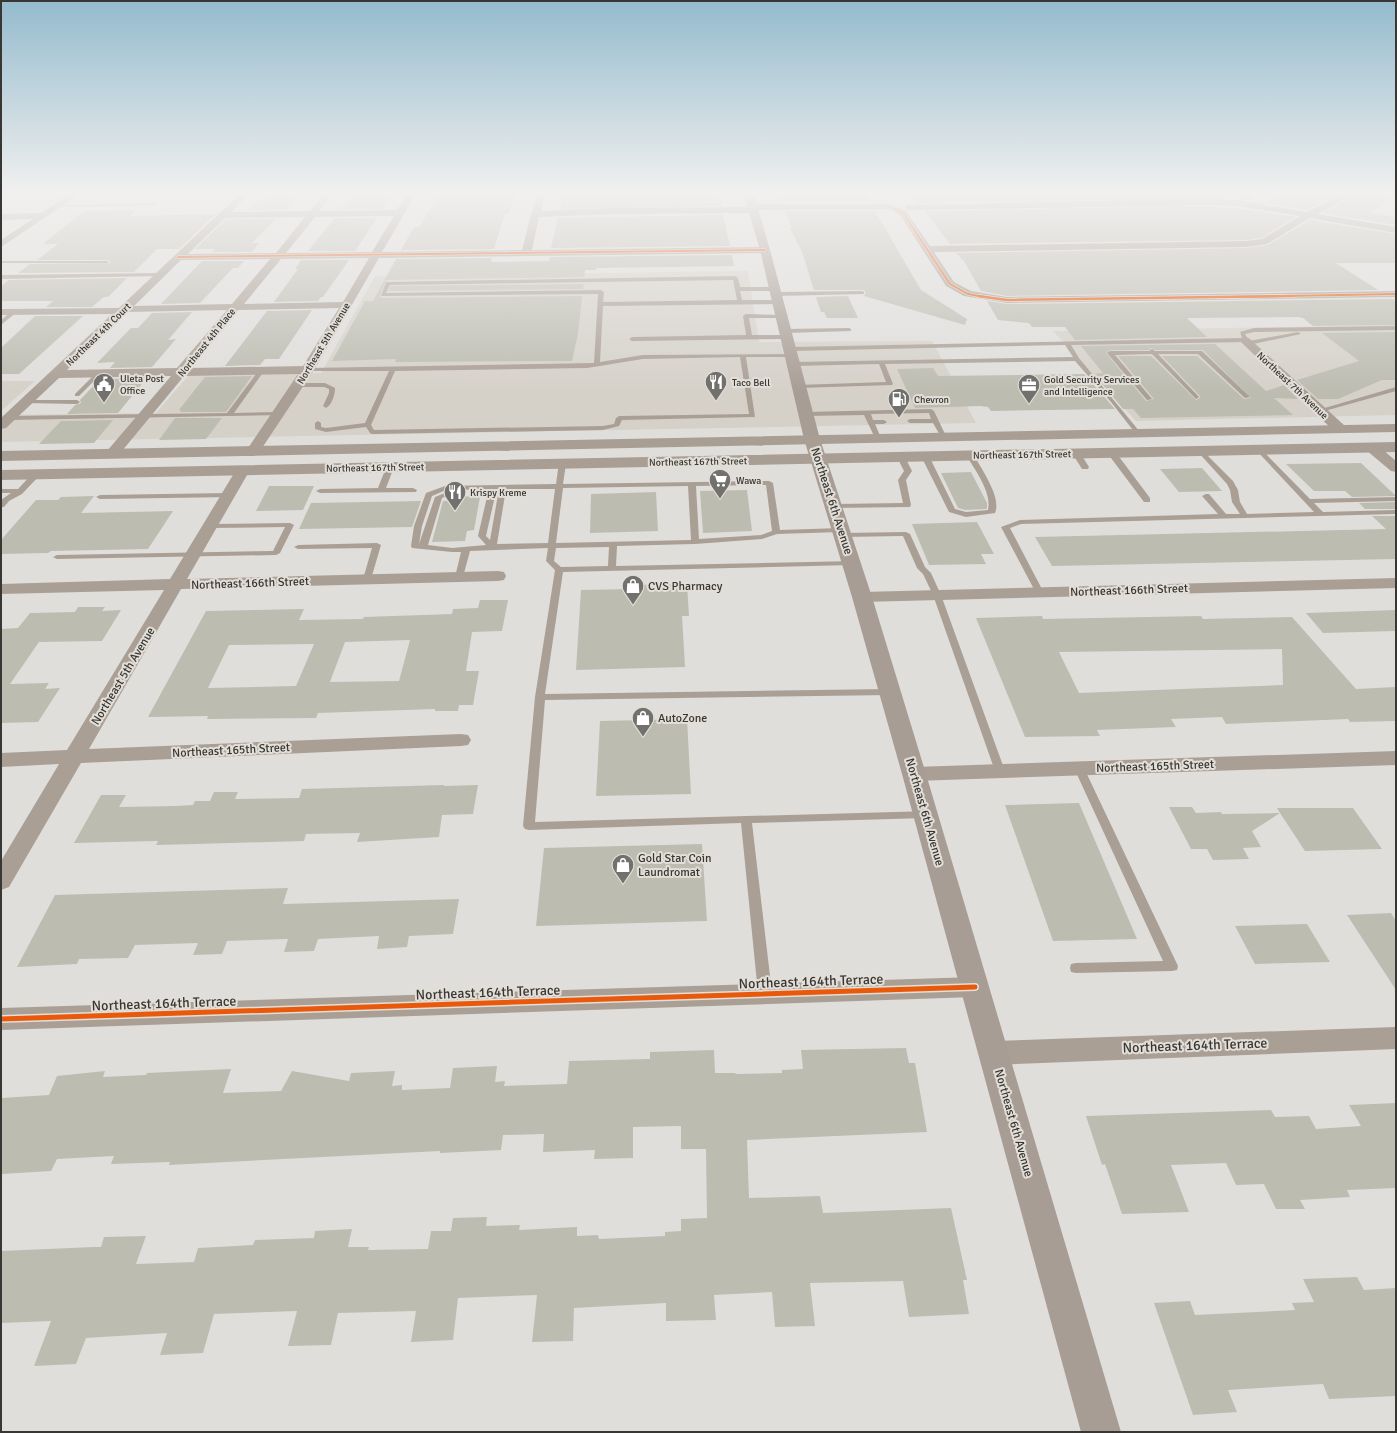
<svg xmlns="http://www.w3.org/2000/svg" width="1397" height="1433" font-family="Signika,sans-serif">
<rect width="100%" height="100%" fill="#e0dedb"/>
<path fill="#d5d1c9" d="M748,271L759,342L932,341L976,423L1,442V415L156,413L189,375L321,373L375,276Z
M1396,325V415L1136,421L1053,331Z
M1,381H35L1,411Z"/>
<path fill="#bdbcb1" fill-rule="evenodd" d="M359,192H389L385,198H389L383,209H341L348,200L355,197Z
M441,192H517L508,214H505L494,249L401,250L414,227H419Z
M563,192H584V197L712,196V198H720L722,206L560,209Z
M909,192H1241L1252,194L1253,201L1237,198H1201L918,203Z
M1296,192H1344L1307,210L1265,203L1276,197L1284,198Z
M1358,193L1392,199L1370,212L1396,217V225L1322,213Z
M866,196L870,202H781L779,197Z
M266,197H297L285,210H248L258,201H263Z
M1201,206L1237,208L1296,217L1261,238L1247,240L950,244L925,211Z
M136,210L130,216L216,214L179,249H157L134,272L18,273L30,264L110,263V261L107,260H37L58,244H43L84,211Z
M785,211H875L921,290L967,319L965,325L864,296L866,292L863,290H814L802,252L790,228H792Z
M723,215L730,246L551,248L558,218Z
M335,218H377L355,251H308Z
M226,219H276L252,243H259L252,252H212L215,249H195Z
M1310,220L1396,234V263H1336L1378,290L1007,296L981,291L964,261L956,253L1247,248L1268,245Z
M732,255L734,266L596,268V270H585L584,277L386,280L380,296L381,298L582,296L578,334L572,361L395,362L396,359L332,361L365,301H373L396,259L492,258L491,262L549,261L550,257Z
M301,260H349L323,297H321L318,301L274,302L298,269H295Z
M202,261H244L238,268H233L200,303L161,304Z
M127,278L108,297H104L92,307H46L53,301H1V286L9,280Z
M584,284L583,289L388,291L391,286Z
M848,296L858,318H827L824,312H821L816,297Z
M1392,299L1396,301V325L1313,326L1303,318L1298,317L1187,318L1207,337L1075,340L1065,327H1032L1029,323L998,320L987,301L1007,304Z
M312,310L279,359H265L260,365L225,366L267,311Z
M192,312L168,340L176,339L152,367L110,368L115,362L97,363L131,328H138L152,313Z
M35,316H83L19,374H1V348Z
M1396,332V380H1382L1338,399H1318L1297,380L1359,361L1322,333Z
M1215,344L1266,391L1284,385L1298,399L1274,398L1293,415L1141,418L1133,409H1123L1094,374L1103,373L1081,346ZM1151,348L1155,350H1203L1251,398L1244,399L1197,356H1162L1200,396V398L1196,400L1151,356H1118L1154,399L1146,401L1106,353L1110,350H1149Z
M933,368L938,376L1084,374L1115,409L991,411L988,407L980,406L915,408L897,369Z
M252,376L226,412H180L181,410H179L205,377Z
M143,378L146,379L118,413L67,414L75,405L81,403L80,400L100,379Z
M175,418H222L206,439L159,440Z
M113,420L94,443L39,444L61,421Z
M1361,463L1396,496L1352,497L1345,491H1314L1286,464Z
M1202,468L1222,491L1179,492L1160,469Z
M971,472L987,503V509L965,510L958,508L941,473Z
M269,486H314L303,510L256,511Z
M747,490L752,531L703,533L700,491Z
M656,492L658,531L590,533L591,494Z
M94,496L81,513L173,511L148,549L51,551L48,553L1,554V540L36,500H58L61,497Z
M460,496L480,497L474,530L467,531L465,541L432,542L443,501L459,500Z
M421,501L412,527L299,529L311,503Z
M1396,502V509H1365L1359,503Z
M1372,516H1396V559L1052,566L1035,537L1386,529Z
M977,522L994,554H981L986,564L929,565L912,524Z
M687,584L689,616H682L685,667L576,670L581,590L630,589V585Z
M480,600H508L502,631L472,632L466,671H479L473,705H459L458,711H435V709L318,713L316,718L207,719L208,716L148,717L206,611L304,609L299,620L363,619L364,617L452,614L453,609L478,608ZM410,640L399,681L330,682L345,642ZM314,644L296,686L208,688L229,645Z
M78,607H105L102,611L121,610L102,641L39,642L10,684L49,683L45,689L60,688L38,722L1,723V629L18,628L30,613L75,612Z
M1396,610V631L1323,633L1306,613Z
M1042,616L1043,619L1201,616L1203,619L1292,617L1356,689L1396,687V721L1350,722L1348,719L1226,724L1222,717L1171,719L1176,727L1097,730L1100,736L1025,737L976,618ZM1282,649L1283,685L1079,693L1059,652Z
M687,719L691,794L596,796L600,721Z
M444,785V786L478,785L473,814L442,815L439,837L357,842L360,833L306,834L304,841L196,844L156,845L158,841L74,843L101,795H126L119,807L175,806L193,805L195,801H210L214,792H238L235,799L299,798L302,789Z
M1079,803L1137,939L1053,941L1005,805Z
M1169,807H1192L1196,813L1221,812L1222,814L1280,813L1277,808H1353L1382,849L1305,851L1280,813L1252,831L1261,847L1243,848L1249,859L1213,860L1207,849H1191Z
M702,844L707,921L536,926L544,848Z
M288,888L283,904L459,899L453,934L409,936L407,947L377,949L379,936L318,939L314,951L284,952L288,939L227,941L222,954L193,955L198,943L135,945L128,958L79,959L77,964L17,967L55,895Z
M1391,913L1396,921V990L1347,915Z
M1307,924L1330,962L1255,964L1235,926Z
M906,1048L909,1063H915L927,1132L747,1140L749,1198L820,1196L823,1213L951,1208L967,1280H963L969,1314L909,1317L903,1281L810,1283L815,1326L775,1327L772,1292L714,1295L716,1320L666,1321V1303L574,1308L573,1341L532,1342L537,1295L458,1298L453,1340L411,1342L416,1311L338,1313L331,1345L288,1346L297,1311L214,1314L203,1353L160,1355L167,1333L86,1338L76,1364L34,1366L51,1321L1,1323V1251L94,1247H101L104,1237L146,1236L136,1264L194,1262L198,1248L253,1245L255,1240L314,1238L315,1231L352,1229L348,1247H369L368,1250L428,1249L431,1231H451L453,1218L487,1217L486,1226L520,1225L519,1230L577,1227V1236L598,1235L599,1239L665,1236V1232L681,1231V1219L707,1218L706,1149H681V1126L633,1127V1158L594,1159L595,1150L543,1152L544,1134L503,1135L501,1150L440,1153V1151L169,1165L170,1162L111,1164L114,1156L57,1159L51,1171L1,1174V1098L49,1095L57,1076L105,1071L103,1077L146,1075L147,1073L231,1069L223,1093L281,1091L292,1071L349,1081L351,1073L395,1071L392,1086L402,1085V1090L450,1088L453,1068L497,1066L495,1082L505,1081L504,1086L567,1084L569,1061L650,1059V1052L714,1050L715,1073H735L736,1074L782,1073V1070L803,1069L801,1050Z
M1396,1103V1188L1347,1190L1350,1197L1300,1200L1305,1209H1276L1264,1184L1236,1185L1226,1163L1171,1165L1189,1212L1122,1214L1105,1164L1102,1165L1086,1116L1271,1110L1275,1117L1309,1116L1316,1129L1361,1126L1349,1105Z
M1357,1277L1364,1290L1396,1288V1396L1329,1399L1323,1384L1228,1390L1237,1412L1193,1415L1154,1303L1190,1301L1195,1315L1295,1310L1292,1303L1314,1302L1303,1279Z"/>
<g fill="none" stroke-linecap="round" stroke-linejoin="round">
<path fill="#aa9f95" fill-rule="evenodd" d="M156,203L154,205L59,207L57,206Z
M1,261H107L109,262L107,263H1Z
M159,273L161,276L1,279V275Z
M735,276L738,278L740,287H775L778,289L775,291H740L742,300H778L781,302L778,304L603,306L600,362L643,355L793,354V356L791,357H746L755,417L622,420L619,426L603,430L372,434L370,433L366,427L326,432L315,429V423L318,421L321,423V427L326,428L365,423L389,371H306L305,370L308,368L594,363L598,294L381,296L386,282ZM733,280L737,300L603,302L604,292L601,290L386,293L390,285ZM740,357L749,414L619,416L616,418L614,424L603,426L374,430L371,425L395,371L587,368L643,359Z
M862,291L864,292V294L776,296L773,294L776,292Z
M12,311L17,312L1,325V320Z
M746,314L783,315L784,316L781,318H749L752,335H787L790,337L787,339L632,341L629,339L632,337L746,335L743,316Z
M1396,326V330L1254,332L1245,334L1249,341L1298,332L1301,334L1248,345L1244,342L1071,345L1079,358L1140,432L1141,433L1138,435L1136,434L1111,402L1075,361L885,364L893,384L892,385L799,388L797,387V385L886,382L879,364L794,366L791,364L794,362L1073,357L1065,345L790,351L787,349L790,347L1242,338L1240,332L1254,328Z
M849,328L851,329V331L785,333L782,331L785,329Z
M1152,349L1155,351H1202L1250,397L1245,398L1198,354H1158L1198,396L1199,397L1196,399L1152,354L1115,355L1152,399L1147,400L1107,353L1110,351H1149Z
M261,369L264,371L234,413L278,412L280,413V415L9,420L6,418L9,416L227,413L259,370Z
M96,373L101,374L79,396H75V394Z
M325,383L335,388C335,394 332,405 326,408L323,406L329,393V389L324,387H298L295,385L298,383Z
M1396,387V391L1321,412L1318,410Z
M26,400H77L80,402L77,404L24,403L23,402Z
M931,409L934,411L946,436L945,437H941L933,423H910L907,421L910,419H931L929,413L871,414L873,420H884L887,422L884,424H875L881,438L878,440L875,438L864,415L806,416L803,414L806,412Z
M1258,447L1260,448L1310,499L1396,497V501L1314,503L1323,512L1396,510V514L1021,524L1010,528L1044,593L1040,596L1036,593L1001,527L1020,520L1218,514L1202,496L1206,494H1209L1226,514H1240L1232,502L1230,490L1227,484L1198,452V450H1202L1233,481L1238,490L1240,502L1247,514L1314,512L1256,450L1254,449Z
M1108,450H1114L1150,498V502H1144L1108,454Z
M1073,451H1079L1089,467L1088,469H1082L1072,453Z
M967,453L974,455C981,469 1002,497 995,513L966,517L949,512L921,456L925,454L929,456L955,509L966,512L988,510C992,492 975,470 966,455Z
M898,455H904L912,471L906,480L911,505L910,507L831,508V504H834L903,503L898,480L904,471L897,457Z
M559,462L566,464L563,484L769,481L773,483L780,530L841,528L845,530L841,532L777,534L762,539L695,544L617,546L616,566L855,561L856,563L852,565L563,572L545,694L890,689L895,692L890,695L545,700L535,822L930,811L932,814L930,817L926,818L752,823L772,993L770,997L765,998L760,997L758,993L741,823L529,830L525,829L523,826L535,697L555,570L546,561L548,548L470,551L463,577L459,580L455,577L461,552H452L412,548L411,546L414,526L426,493L445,486L556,484ZM766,485L772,531L761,535L699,539L696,486ZM688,486L691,540L556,543L563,488ZM499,489L490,540L486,536L495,496L482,490L470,493C474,497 482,495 487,497L478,536L486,545L452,548L428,545L442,498L454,493L450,491L435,497L419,544L422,526L432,496L446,490ZM506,489H555L548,543L497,544ZM609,547L608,566L561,567L554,561L556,548Z
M387,465L394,467L386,488H413L417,490L416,492L320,493L316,491L320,489L378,488Z
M33,473H39L40,475L22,494L9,501L4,507H1V500L11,493H1V489H18Z
M229,493L233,495L232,497L100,499L96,497L100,495Z
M290,523L294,525L280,553L276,555L57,559L53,557L57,555L273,551L285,527L211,528L207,526L211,524Z
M906,532L910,534L925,567L931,573L941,595L1005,771L1004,773H996L995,771L933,595L923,574L917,568L903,536L843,537L839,535L843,533Z
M377,543L381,545L371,579L367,582L363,579L372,548L298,549L294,547L298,545Z
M1079,765L1084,768L1178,966L1177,970L1172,971L1076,973L1071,972L1070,968L1071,964L1076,963L1163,961L1074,768Z"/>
<path fill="#aa9f95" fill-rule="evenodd" d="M73,192H83L1,247V240L33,219L1,220V214L41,213Z
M242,192H251L231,212L310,211L326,192H334L319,211L397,210L409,192H417L382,252L522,250L537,192H545L541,211L614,208L748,207L752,204H889L906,211L930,246L1247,241L1262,239L1300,216L1237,206L1201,205L909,210L906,209V205L1201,199L1237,200L1307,212L1347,192H1357L1318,214L1396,227V233L1310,218L1267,244L1247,247L934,252L954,282L971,291L1007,297L1396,291V297L1007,303L964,296L946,286L900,215L890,209L757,210L753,213L614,214L539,217L532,250L765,247L770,250L765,253L379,258L314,370L258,454H248L246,451L298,374L184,376L117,457H107L105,454L107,451L171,376L59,378L6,428L1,429V418L112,314L1,315V309L119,308ZM394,216L372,252L286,253L315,217ZM305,217L276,253L188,254L225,218ZM369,258L343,302L244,304L281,259ZM270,259L232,304L134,306L181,260ZM339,308L303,366L191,368L238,310ZM227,310L177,368L67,370L127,312Z
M1382,192H1396V197L1383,194Z
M1246,337L1250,339L1345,426L1347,429L1345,432H1335L1242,343L1240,341Z
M1371,443L1376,444L1396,461V472L1391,471L1366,450L1364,447L1366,444Z
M243,466L248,467L250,470L187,579L498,571L504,572L506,576L504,580L498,581L181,589L89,749L461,734L468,735L471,740L468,745L461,746L81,763L9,887L1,890V861L59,764L1,767V753L67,750L164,590L1,594V584L170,579L236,470L238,467Z
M1396,578V588L862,602L856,601L853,597L856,593L862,592Z
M1396,751V765L914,781L906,779L903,774L906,769L914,767Z
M975,977L984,980L988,987L984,994L975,997L1,1030V1008Z
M1396,1027V1049L994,1065L984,1061L980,1053L984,1045L994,1041Z"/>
<path fill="#a89d94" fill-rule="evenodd" d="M743,192H753L770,250L820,439L872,597L926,774L1121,1432H1081L902,774L852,597L804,439L760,250Z"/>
<path fill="#a99e94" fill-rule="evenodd" d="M1396,424V432L1,461V451Z
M1396,442V452L1,480V470Z"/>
<g stroke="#e3dfd8" stroke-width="3">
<path id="cycleway-far2" d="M893,208L903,213L950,284L968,294L985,297
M178,257L765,250
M1229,297L1396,294"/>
</g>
<g stroke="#e3dfd8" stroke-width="4">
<path id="cycleway-far1" d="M978,296L1007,300L1293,296"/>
</g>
<g stroke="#e3dfd8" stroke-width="8">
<path id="cycleway" d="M1,1019L975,987"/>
</g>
<use href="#cycleway-far2" stroke="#e8590c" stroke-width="2"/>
<use href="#cycleway-far1" stroke="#e8590c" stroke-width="2.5"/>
<use href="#cycleway" stroke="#e8590c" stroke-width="5"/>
</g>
<linearGradient id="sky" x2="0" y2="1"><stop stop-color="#94bbcd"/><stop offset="0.49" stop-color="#f1f0ef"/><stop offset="1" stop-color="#f1f0ef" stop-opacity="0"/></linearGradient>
<rect width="1397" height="393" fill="url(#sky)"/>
<defs>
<g id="restaurant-pin" transform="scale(1.15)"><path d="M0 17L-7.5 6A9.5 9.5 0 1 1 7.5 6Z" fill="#73716e" stroke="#e3dfd8"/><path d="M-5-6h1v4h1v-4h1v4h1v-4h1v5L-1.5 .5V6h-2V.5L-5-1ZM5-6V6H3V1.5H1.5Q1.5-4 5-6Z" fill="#fff"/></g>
<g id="civic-pin" transform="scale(1.15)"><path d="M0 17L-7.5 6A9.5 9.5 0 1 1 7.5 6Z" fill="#73716e" stroke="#e3dfd8"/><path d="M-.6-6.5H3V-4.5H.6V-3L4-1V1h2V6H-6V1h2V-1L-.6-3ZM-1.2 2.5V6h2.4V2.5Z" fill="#fff"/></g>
<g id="office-pin" transform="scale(1.15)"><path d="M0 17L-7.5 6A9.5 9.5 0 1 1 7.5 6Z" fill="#73716e" stroke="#e3dfd8"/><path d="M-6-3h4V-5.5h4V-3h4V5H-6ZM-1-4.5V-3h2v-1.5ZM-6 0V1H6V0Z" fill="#fff"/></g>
<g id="fuel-pin" transform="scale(1.15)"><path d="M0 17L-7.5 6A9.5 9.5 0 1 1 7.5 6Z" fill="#73716e" stroke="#e3dfd8"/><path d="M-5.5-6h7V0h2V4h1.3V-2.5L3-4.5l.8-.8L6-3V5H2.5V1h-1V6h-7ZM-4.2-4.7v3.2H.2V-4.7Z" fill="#fff"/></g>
<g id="supermarket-pin" transform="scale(1.15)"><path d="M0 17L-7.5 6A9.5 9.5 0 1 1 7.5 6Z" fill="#73716e" stroke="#e3dfd8"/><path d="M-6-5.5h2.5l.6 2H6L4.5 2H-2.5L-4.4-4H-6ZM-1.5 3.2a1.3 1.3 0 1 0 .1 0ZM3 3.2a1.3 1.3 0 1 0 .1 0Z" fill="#fff"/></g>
<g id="shop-pin" transform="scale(1.15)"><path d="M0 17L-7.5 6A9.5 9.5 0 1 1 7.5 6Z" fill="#73716e" stroke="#e3dfd8"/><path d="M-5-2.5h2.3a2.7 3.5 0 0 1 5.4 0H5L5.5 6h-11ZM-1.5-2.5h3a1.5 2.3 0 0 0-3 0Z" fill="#fff"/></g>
</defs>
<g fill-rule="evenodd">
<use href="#restaurant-pin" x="716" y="382"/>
<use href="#civic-pin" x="104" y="384"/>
<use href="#office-pin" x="1029" y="385"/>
<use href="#fuel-pin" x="899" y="399"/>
<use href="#supermarket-pin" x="720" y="480"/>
<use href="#restaurant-pin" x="455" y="492"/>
<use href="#shop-pin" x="633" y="586"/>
<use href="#shop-pin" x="643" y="718"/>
<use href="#shop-pin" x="623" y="865"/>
</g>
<g text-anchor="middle" stroke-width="4" stroke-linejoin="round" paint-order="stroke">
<g font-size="10" fill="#383734" stroke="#e3dfd8">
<text transform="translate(98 334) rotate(-44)" y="4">Northeast 4th Court</text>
<text transform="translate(206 342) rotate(-51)" y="4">Northeast 4th Place</text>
<text transform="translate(323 343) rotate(-59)" y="4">Northeast 5th Avenue</text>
<text transform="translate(1293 385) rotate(43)" y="4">Northeast 7th Avenue</text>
<text transform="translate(1022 454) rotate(-1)" y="4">Northeast 167th Street</text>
<text transform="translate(698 461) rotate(-1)" y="4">Northeast 167th Street</text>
<text transform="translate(375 467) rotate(-1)" y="4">Northeast 167th Street</text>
</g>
<g font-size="10" fill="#383734" stroke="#e3dfd8" text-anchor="start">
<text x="120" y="382">Uleta Post<tspan x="120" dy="12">Office</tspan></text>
<text x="1044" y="383">Gold Security Services<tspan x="1044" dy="12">and Intelligence</tspan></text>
<text x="732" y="386">Taco Bell</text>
<text x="914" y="403">Chevron</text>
<text x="736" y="484">Wawa</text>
<text x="470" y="496">Krispy Kreme</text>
</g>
<g font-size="12" fill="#383734" stroke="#e3dfd8">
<text transform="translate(832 501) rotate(72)" y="4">Northeast 6th Avenue</text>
<text transform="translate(250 583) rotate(-2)" y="4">Northeast 166th Street</text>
<text transform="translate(1129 590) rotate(-2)" y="4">Northeast 166th Street</text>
<text transform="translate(123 676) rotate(-59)" y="4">Northeast 5th Avenue</text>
<text transform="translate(231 750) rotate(-3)" y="4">Northeast 165th Street</text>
<text transform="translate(1155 766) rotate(-2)" y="4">Northeast 165th Street</text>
<text transform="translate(925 812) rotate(74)" y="4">Northeast 6th Avenue</text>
<text transform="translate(1014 1123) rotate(74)" y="4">Northeast 6th Avenue</text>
</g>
<g font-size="12" fill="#383734" stroke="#e3dfd8" text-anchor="start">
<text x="648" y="590">CVS Pharmacy</text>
<text x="658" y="722">AutoZone</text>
<text x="638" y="862">Gold Star Coin<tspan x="638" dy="14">Laundromat</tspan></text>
</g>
<g font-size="14" fill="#383734" stroke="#e3dfd8">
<text transform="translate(811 981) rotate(-2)" y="5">Northeast 164th Terrace</text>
<text transform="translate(488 992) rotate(-2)" y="5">Northeast 164th Terrace</text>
<text transform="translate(164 1003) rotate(-2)" y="5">Northeast 164th Terrace</text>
<text transform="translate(1195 1045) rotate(-2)" y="5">Northeast 164th Terrace</text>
</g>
</g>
<rect width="1397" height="1433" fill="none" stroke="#383734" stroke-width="4"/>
</svg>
